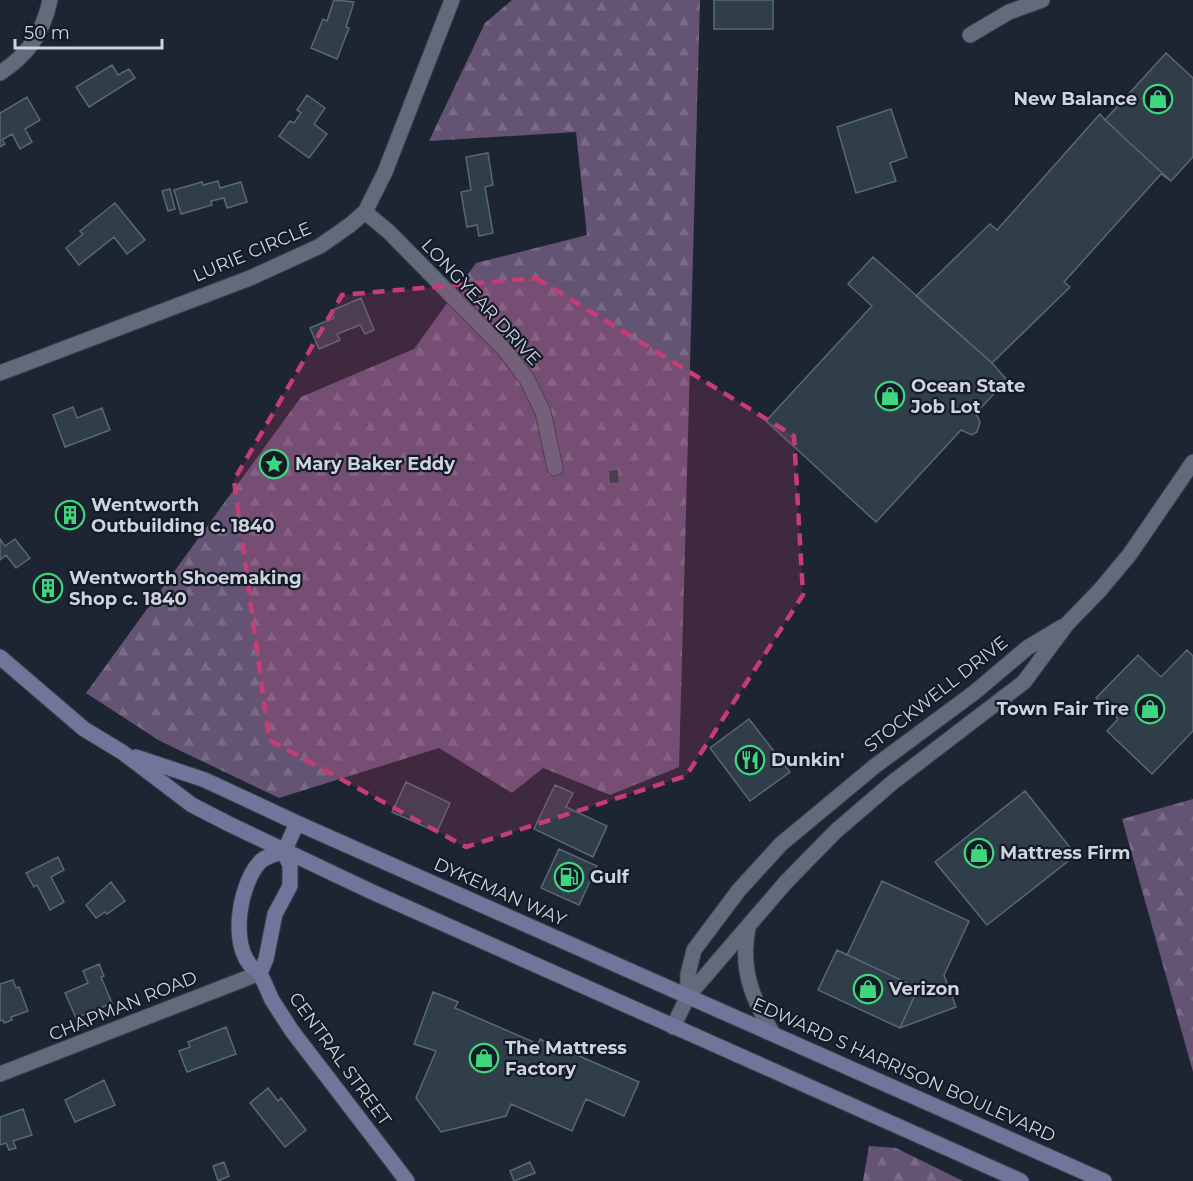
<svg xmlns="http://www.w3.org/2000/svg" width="1193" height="1181" font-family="Montserrat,sans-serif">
<defs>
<pattern id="forest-firs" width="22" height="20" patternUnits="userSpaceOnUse" patternTransform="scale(1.5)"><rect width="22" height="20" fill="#645373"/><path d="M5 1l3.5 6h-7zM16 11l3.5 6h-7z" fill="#796b86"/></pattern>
</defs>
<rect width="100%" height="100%" fill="#1e2532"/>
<path fill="url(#forest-firs)" d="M512,0H700L679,767L610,795L543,768L512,793L439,748L279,798L160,741L86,693L301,397L414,349L476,263L587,235L576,132L429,141L485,23Z
M1193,799V1072L1122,819Z
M869,1146L896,1148L963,1181H863Z"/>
<path fill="#2f3e49" stroke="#586875" stroke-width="1.5" d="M334,0L354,2L346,27L349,28L337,59L311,48L323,19L327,21Z
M714,0H773V29H714Z
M1166,53L1193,78V157L1171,181L1161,174L1064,282L1070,287L992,363L916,296L990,224L997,230L1100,114L1105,120Z
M1166,53L1193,78V157L1171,181L1105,120Z
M112,65L118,75L129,69L135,78L89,107L76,87Z
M307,95L325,108L314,124L327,134L309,158L279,136L290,121L294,123L301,113L297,110Z
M27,97L40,120L25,129L32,142L20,149L12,134L2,140L5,144L0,147V113Z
M891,109L907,157L890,163L896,181L856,193L837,127Z
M488,153L493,185L485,187L493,233L479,236L477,225L467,227L461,192L471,190L466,157Z
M218,181L220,188L241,182L247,202L227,208L224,198L211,201L212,205L181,214L174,190L202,182L203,185Z
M170,189L175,209L168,211L162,191Z
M115,203L145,240L127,254L114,237L79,265L66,248L83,234L80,231Z
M873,257L992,363L1007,380L976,413L980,422L977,432L972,435L961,430L876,522L766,421L872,306L848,284Z
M361,298L374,330L365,334L360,325L337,334L340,340L319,349L310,328L334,318L331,311Z
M73,407L77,418L102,408L110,430L65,447L53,415Z
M618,469L620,483L609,484L608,470Z
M72,502L83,516L68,528L58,514Z
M0,539L5,546L15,539L30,558L16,568L6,555L0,560Z
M49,579L57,589L47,598L38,588Z
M1187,650L1193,656V731L1152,774L1107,731L1118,719L1096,698L1138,655L1161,677Z
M749,719L790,772L750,801L710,748Z
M406,782L450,803L437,832L392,812Z
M555,785L573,793L566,807L607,826L593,857L534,829Z
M1025,791L1076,855L987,925L935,862Z
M559,849L597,866L579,905L541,888Z
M58,857L64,870L51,877L64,902L50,910L37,885L34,887L26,873Z
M882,881L969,921L944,975L956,1007L900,1028L818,990L837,950L847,955Z
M111,882L125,901L107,914L105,912L96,918L86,905Z
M837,950L918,988L900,1028L818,990Z
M99,964L104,976L101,977L112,1003L76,1018L65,993L88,983L83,971Z
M13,980L16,988L19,987L28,1011L11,1017L12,1020L4,1023L3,1020L0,1021V984Z
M433,992L458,1002L455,1008L538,1044L540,1039L639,1082L624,1116L586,1099L572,1131L511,1104L506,1116L441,1132L416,1098L436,1051L414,1044Z
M226,1027L236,1054L187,1072L179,1051L190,1047L188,1042Z
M104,1080L115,1105L75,1122L65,1100Z
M268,1088L278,1101L281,1098L306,1130L285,1147L250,1103Z
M23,1109L32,1135L13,1141L16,1148L9,1150L6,1143L0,1145V1117Z
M224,1162L229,1176L218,1181L213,1166Z
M530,1162L535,1173L514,1181L510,1171Z"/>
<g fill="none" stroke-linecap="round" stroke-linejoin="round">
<g stroke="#3b414c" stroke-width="17">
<path id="street" d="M970,35L1009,12L1042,0
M0,73C28,55 43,33 50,0
M365,212L389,232L505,350L527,379L543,412L555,468
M0,373L250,278L320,246L350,225L365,212L385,172L452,0
M748,928C740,969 752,998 772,1032
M688,996V974L694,950L739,890L781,844L875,766L975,692L1027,648L1062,627
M673,1027L688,996L786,882L836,831L893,782L1024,682L1067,624L1100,590L1130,554L1193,462
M0,1074L260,973"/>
</g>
<g stroke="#3b414c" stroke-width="17">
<path id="secondary" d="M0,657L84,729L122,752L192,805L233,826L370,891L1021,1181
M136,757L205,780L297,823L1104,1181
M284,852L290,865V886L275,914L266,959L260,973L272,1000L292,1031L407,1181
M284,852L297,823
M260,973C227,956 238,887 259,863C265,856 275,854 284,852"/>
</g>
<use href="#street" stroke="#626a7b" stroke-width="15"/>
<use href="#secondary" stroke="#71759a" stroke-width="15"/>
</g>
<path fill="#c43d75" fill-opacity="0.2" stroke="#c43d75" stroke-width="4.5" stroke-dasharray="12 8" stroke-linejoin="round" d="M536,278L794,436L803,595L686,776L466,847L269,740L234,480L342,295Z"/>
<defs>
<g id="shop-ring" transform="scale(1.5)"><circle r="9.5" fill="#141b28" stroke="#3fd77d" stroke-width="1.5"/><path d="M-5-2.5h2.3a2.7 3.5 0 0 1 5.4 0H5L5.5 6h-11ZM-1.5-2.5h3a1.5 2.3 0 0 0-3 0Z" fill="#3fd77d"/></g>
<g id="sight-ring" transform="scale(1.5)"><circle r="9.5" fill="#141b28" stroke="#3fd77d" stroke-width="1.5"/><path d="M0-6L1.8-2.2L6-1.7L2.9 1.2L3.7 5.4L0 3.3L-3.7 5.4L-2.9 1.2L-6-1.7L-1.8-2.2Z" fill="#3fd77d"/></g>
<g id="building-ring" transform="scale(1.5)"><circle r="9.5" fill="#141b28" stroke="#3fd77d" stroke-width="1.5"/><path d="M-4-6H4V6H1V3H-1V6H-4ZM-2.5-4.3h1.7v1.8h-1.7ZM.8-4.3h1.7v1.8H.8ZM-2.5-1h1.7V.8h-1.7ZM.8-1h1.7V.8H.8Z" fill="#3fd77d"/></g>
<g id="restaurant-ring" transform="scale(1.5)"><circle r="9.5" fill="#141b28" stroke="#3fd77d" stroke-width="1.5"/><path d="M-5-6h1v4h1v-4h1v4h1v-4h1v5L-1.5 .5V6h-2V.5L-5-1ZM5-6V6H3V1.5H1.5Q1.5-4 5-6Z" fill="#3fd77d"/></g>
<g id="fuel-ring" transform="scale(1.5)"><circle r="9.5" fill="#141b28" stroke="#3fd77d" stroke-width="1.5"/><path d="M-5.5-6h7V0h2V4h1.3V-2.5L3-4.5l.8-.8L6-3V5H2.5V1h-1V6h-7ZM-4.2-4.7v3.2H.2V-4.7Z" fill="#3fd77d"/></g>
</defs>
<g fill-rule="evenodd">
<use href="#shop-ring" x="1158" y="99"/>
<use href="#shop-ring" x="890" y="396"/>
<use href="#sight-ring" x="274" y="464"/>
<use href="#building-ring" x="70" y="515"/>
<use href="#building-ring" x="48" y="588"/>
<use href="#shop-ring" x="1150" y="709"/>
<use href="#restaurant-ring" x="750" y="760"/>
<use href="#shop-ring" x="979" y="853"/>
<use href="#fuel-ring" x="569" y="877"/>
<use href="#shop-ring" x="868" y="989"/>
<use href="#shop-ring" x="484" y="1058"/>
</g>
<g text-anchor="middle" stroke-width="4.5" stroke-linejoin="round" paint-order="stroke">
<g font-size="18" font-weight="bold" fill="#ced3dc" stroke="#141b28" text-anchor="start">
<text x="1137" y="105" text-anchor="end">New Balance</text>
<text x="911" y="392">Ocean State<tspan x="911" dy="21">Job Lot</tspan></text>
<text x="295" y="470">Mary Baker Eddy</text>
<text x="91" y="511">Wentworth<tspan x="91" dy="21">Outbuilding c. 1840</tspan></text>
<text x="69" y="584">Wentworth Shoemaking<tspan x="69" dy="21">Shop c. 1840</tspan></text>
<text x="1129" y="715" text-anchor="end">Town Fair Tire</text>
<text x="771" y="766">Dunkin'</text>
<text x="1000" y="859">Mattress Firm</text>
<text x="590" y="883">Gulf</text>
<text x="889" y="995">Verizon</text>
<text x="505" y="1054">The Mattress<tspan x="505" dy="21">Factory</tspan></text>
</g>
<g font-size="18" fill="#ced3dc" stroke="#141b28">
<text transform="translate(252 252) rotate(-23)" y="6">LURIE CIRCLE</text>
<text transform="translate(481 302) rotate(47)" y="6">LONGYEAR DRIVE</text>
<text transform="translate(936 694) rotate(-38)" y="6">STOCKWELL DRIVE</text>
<text transform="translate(500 892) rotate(24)" y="6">DYKEMAN WAY</text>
<text transform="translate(123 1006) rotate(-22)" y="6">CHAPMAN ROAD</text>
<text transform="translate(340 1059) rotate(54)" y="6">CENTRAL STREET</text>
<text transform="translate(904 1070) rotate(24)" y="6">EDWARD S HARRISON BOULEVARD</text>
</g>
</g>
<path d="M15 39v9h147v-9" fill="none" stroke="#ced3dc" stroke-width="3"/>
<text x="24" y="39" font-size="18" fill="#ced3dc" stroke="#141b28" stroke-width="4.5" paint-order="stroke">50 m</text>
</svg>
